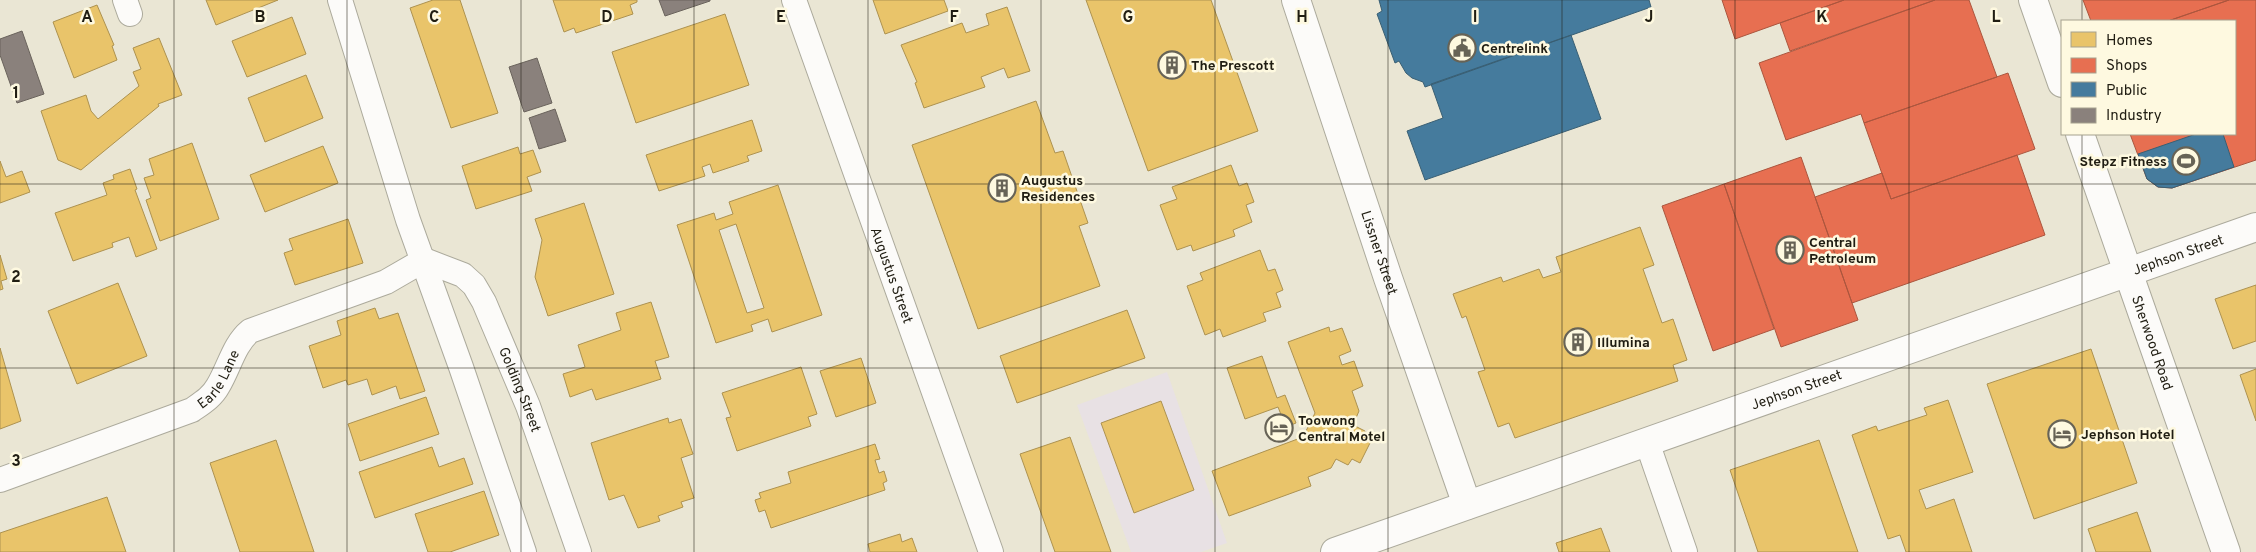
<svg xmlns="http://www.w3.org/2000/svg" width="2256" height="552" font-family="Overpass,sans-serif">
<rect width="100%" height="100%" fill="#eae6d4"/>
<path fill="#e8e1e4" d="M1167,372L1227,543L1201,552H1131L1077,405Z"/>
<path fill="#e9c46a" stroke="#ad9250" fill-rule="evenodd" d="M206,0H278L216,25Z
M433,0H460L498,113L451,128L410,8Z
M553,0H637V2L630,5L633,14L576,33L574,28L564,32Z
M873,0H944L948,11L885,34Z
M1086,0H1211L1258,131L1148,171Z
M97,5L114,45L112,46L117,60L74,78L53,22Z
M1007,7L1030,71L1008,78L1004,68L981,77L985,87L924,108L915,83L917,82L901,45L962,23L966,33L989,25L986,14Z
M725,14L749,85L636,123L612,52Z
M292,17L306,54L247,77L232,41Z
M159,38L182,95L158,104L159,106L81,170L58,160L41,111L86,95L91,111L98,119L139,86L133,72L141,69L133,48Z
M306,75L323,118L265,142L248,98Z
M1036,101L1055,153L1063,151L1088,223L1079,226L1100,286L978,329L912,145Z
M752,120L762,151L747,156L749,161L713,173L710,164L702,167L705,176L659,191L646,155Z
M192,143L219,219L160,241L146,200L151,198L144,178L154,175L149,159Z
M323,146L338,183L265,212L250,175Z
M518,147L520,154L533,150L541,172L527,177L532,191L476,209L462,166Z
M0,161L6,177L22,171L30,192L0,203Z
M1231,165L1239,186L1247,183L1254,202L1246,205L1252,222L1233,230L1235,236L1193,251L1191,245L1177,250L1160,205L1177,199L1172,187Z
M130,169L137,189L135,190L157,249L136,257L129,237L112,243L113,247L73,261L55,213L107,195L103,183L114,179L113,175Z
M778,185L822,315L772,332L768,319L751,325L753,331L716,343L677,225L714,213L716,220L733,214L729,202ZM736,224L764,308L747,313L719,230Z
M584,203L614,294L548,316L535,277L542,240L535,219Z
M348,219L363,263L295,285L284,253L293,250L289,239Z
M1640,227L1654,265L1643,269L1662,323L1673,319L1687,360L1673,365L1678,381L1515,438L1509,423L1498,427L1478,372L1485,370L1466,316L1462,318L1453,294L1501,277L1503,282L1539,269L1543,278L1561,272L1556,257Z
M1260,250L1268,271L1275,269L1283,290L1276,293L1281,307L1263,313L1266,321L1223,337L1220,329L1205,335L1187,286L1203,280L1200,273Z
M0,255L7,279L1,281L3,289L0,290Z
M118,283L147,356L77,384L48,311Z
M2256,285V341L2233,349L2215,299Z
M651,302L669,357L655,361L661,379L596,400L592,389L570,397L563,374L585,367L578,345L621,330L616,313Z
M375,308L379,319L398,313L425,391L400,399L396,386L372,395L367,379L348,385L346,380L323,388L309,346L341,335L337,321Z
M1127,310L1145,358L1017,403L1000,356Z
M1329,327L1330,332L1342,328L1351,351L1339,356L1342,365L1354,361L1363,386L1352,391L1359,411L1353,425L1365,431L1364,435L1372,439L1360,463L1352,459L1348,465L1336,459L1331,468L1308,477L1311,486L1229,516L1212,471L1303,437L1315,413L1288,342Z
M0,348L21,421L0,429Z
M2091,349L2137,483L2034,519L1987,384Z
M1262,356L1277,398L1285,395L1296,423L1286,427L1278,407L1245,419L1227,368Z
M861,358L876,403L836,417L820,371Z
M801,367L817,414L808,417L811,426L737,451L726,418L731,417L722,393Z
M2256,369V421L2240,375Z
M426,397L439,434L360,461L348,424Z
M1948,400L1973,472L1919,490L1926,509L1954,499L1972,552H1906L1900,535L1888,539L1852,435L1876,426L1878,431L1927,415L1924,408Z
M1161,401L1194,490L1134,513L1101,423Z
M668,418L669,423L681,419L693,454L681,458L694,498L681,502L683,507L658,516L660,521L638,528L624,495L609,500L591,443Z
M1070,437L1111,552H1055L1020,454Z
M276,440L314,552H240L210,463Z
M1819,440L1858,552H1758L1730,470Z
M875,444L880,459L875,460L879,473L884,471L887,481L883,483L885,490L771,528L765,510L759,512L755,500L761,498L759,493L791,483L788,472Z
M432,447L439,467L464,458L473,484L375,518L359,472Z
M484,491L499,535L450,552H428L415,514Z
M107,497L126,552H0V533Z
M2137,512L2151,552H2096L2088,529Z
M1601,528L1610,552H1559L1556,543Z
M900,534L902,542L912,538L917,552H870L868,544Z"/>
<path fill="#e76f51" stroke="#ab563e" d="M1722,0H1844L1735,39Z
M1844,0H1935L1790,51L1780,23Z
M1935,0H1969L1997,77L1864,123L1861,114L1786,140L1759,63Z
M2083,0H2229L2168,21H2091Z
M2229,0H2256V160L2172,188L2158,187L2147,179L2130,134H2235V21H2168Z
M2008,73L2035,149L1891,199L1864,123Z
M2017,155L2045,235L1852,303L1815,197L1882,173L1891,199Z
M1801,157L1858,320L1781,347L1724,184Z
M1724,184L1774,329L1713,351L1662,206Z"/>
<path fill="#457b9d" stroke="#3a5f73" d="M1379,0H1649L1651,7L1425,87L1423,82L1412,78L1406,73L1399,61L1395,63L1377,14L1382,11Z
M1571,35L1601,119L1425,180L1407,131L1443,118L1431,84Z
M2196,134H2223L2234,167L2172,188L2158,187L2147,179L2138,154Z"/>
<path fill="#8a817c" stroke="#6a635c" d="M659,0H710V1L665,16Z
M22,31L44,94L17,103L0,55V39Z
M537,58L552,103L524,112L509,67Z
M555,109L566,141L539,149L529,118Z"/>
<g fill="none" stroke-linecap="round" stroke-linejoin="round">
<g stroke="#acaa9c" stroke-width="26">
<g id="minor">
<path d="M125,0L130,14"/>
<path d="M340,0L408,220L461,367L524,552"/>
<path id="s1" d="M794,0L991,552"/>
<path id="s2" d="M424,260L463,275L474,285L484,302L528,406L579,552"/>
<path d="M1647,442L1685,552"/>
<path id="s3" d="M0,480L192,410C202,403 212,397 218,386C229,368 234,344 250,331L386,282L424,260"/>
</g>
</g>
<g stroke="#acaa9c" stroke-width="30">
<g id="tertiary">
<path id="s4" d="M1296,0L1388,278L1467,505"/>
<path d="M2033,0L2062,83"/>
<path d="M2080,134L2128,272"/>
</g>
</g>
<g stroke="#acaa9c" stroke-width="30">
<g id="secondary">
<path id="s5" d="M2128,272L2226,552"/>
<path id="s6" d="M1335,552L2256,227"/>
</g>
</g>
<use href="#minor" stroke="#fcfbf9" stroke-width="24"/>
<use href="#tertiary" stroke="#fcfbf9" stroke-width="28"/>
<use href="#secondary" stroke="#fcfbf9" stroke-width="28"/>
</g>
<path fill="none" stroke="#201d12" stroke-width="1" stroke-opacity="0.55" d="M174,0V552M347,0V552M521,0V552M694,0V552M868,0V552M1041,0V552M1215,0V552M1388,0V552M1562,0V552M1735,0V552M1909,0V552M2082,0V21M2082,134V552M0,184H2256M0,368H2256"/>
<defs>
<g id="civic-ring" transform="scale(1.4375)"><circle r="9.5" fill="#fef9e0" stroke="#676356" stroke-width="1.5"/><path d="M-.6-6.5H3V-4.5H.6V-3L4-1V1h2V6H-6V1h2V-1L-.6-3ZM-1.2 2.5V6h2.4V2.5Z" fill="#676356"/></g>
<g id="building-ring" transform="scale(1.4375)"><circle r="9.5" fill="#fef9e0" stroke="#676356" stroke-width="1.5"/><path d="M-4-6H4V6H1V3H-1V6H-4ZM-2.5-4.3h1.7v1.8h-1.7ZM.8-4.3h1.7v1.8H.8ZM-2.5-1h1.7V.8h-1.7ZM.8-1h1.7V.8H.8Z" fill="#676356"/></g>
<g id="stadium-ring" transform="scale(1.4375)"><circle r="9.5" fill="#fef9e0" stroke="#676356" stroke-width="1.5"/><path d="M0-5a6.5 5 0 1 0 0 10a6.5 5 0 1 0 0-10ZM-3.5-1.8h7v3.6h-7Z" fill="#676356"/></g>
<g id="hotel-ring" transform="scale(1.4375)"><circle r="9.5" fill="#fef9e0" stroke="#676356" stroke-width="1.5"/><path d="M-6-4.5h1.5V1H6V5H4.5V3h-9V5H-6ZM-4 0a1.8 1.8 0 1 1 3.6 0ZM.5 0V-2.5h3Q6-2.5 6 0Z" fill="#676356"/></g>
</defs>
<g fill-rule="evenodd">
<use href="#civic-ring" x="1462" y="48"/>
<use href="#building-ring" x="1172" y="65"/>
<use href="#stadium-ring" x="2186" y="161"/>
<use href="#building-ring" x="1002" y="188"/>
<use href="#building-ring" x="1790" y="250"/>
<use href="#building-ring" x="1578" y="342"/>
<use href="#hotel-ring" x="1279" y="428"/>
<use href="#hotel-ring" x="2062" y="434"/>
</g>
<g text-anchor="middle" stroke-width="5" stroke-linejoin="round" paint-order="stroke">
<g font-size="14" font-weight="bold" fill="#201d12" stroke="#fef9e0" text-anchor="start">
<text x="1481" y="53">Centrelink</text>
<text x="1191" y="70">The Prescott</text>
<text x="2167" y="166" text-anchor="end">Stepz Fitness</text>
<text x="1021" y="185">Augustus<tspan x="1021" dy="16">Residences</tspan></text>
<text x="1809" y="247">Central<tspan x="1809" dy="16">Petroleum</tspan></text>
<text x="1597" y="347">Illumina</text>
<text x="1298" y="425">Toowong<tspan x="1298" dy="16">Central Motel</tspan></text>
<text x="2081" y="439">Jephson Hotel</text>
</g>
<g font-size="14" fill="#201d12" stroke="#fef9e0">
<text dy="5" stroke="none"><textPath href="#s4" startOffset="266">Lissner Street</textPath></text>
<text dy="5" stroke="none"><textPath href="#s6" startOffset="894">Jephson Street</textPath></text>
<text dy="5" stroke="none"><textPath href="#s1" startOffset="292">Augustus Street</textPath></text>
<text dy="5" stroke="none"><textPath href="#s5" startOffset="75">Sherwood Road</textPath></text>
<text dy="5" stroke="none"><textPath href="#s3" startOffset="246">Earle Lane</textPath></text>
<text dy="5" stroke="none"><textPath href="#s2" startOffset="171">Golding Street</textPath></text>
<text dy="5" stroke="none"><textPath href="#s6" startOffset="489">Jephson Street</textPath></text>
</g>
</g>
<g font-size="16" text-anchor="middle" font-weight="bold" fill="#201d12" stroke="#fef9e0" stroke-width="5" stroke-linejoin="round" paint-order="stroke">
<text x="87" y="22">A</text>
<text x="260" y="22">B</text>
<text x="434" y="22">C</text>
<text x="607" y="22">D</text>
<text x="781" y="22">E</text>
<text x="954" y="22">F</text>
<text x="1128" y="22">G</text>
<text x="1302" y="22">H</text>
<text x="1475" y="22">I</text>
<text x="1649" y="22">J</text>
<text x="1822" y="22">K</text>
<text x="1996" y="22">L</text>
<text x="16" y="98">1</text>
<text x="16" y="282">2</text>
<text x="16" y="466">3</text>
</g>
<rect x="2061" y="20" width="175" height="115" fill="#fef9e0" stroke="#a5a18e"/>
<rect x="2071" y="32" width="25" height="15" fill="#e9c46a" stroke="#a5a18e"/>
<text x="2106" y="45" font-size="15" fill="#201d12">Homes</text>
<rect x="2071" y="58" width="25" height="15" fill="#e76f51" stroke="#a5a18e"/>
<text x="2106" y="70" font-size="15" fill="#201d12">Shops</text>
<rect x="2071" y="82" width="25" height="15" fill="#457b9d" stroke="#a5a18e"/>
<text x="2106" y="95" font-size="15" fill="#201d12">Public</text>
<rect x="2071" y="108" width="25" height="15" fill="#8a817c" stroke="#a5a18e"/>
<text x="2106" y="120" font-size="15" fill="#201d12">Industry</text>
</svg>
